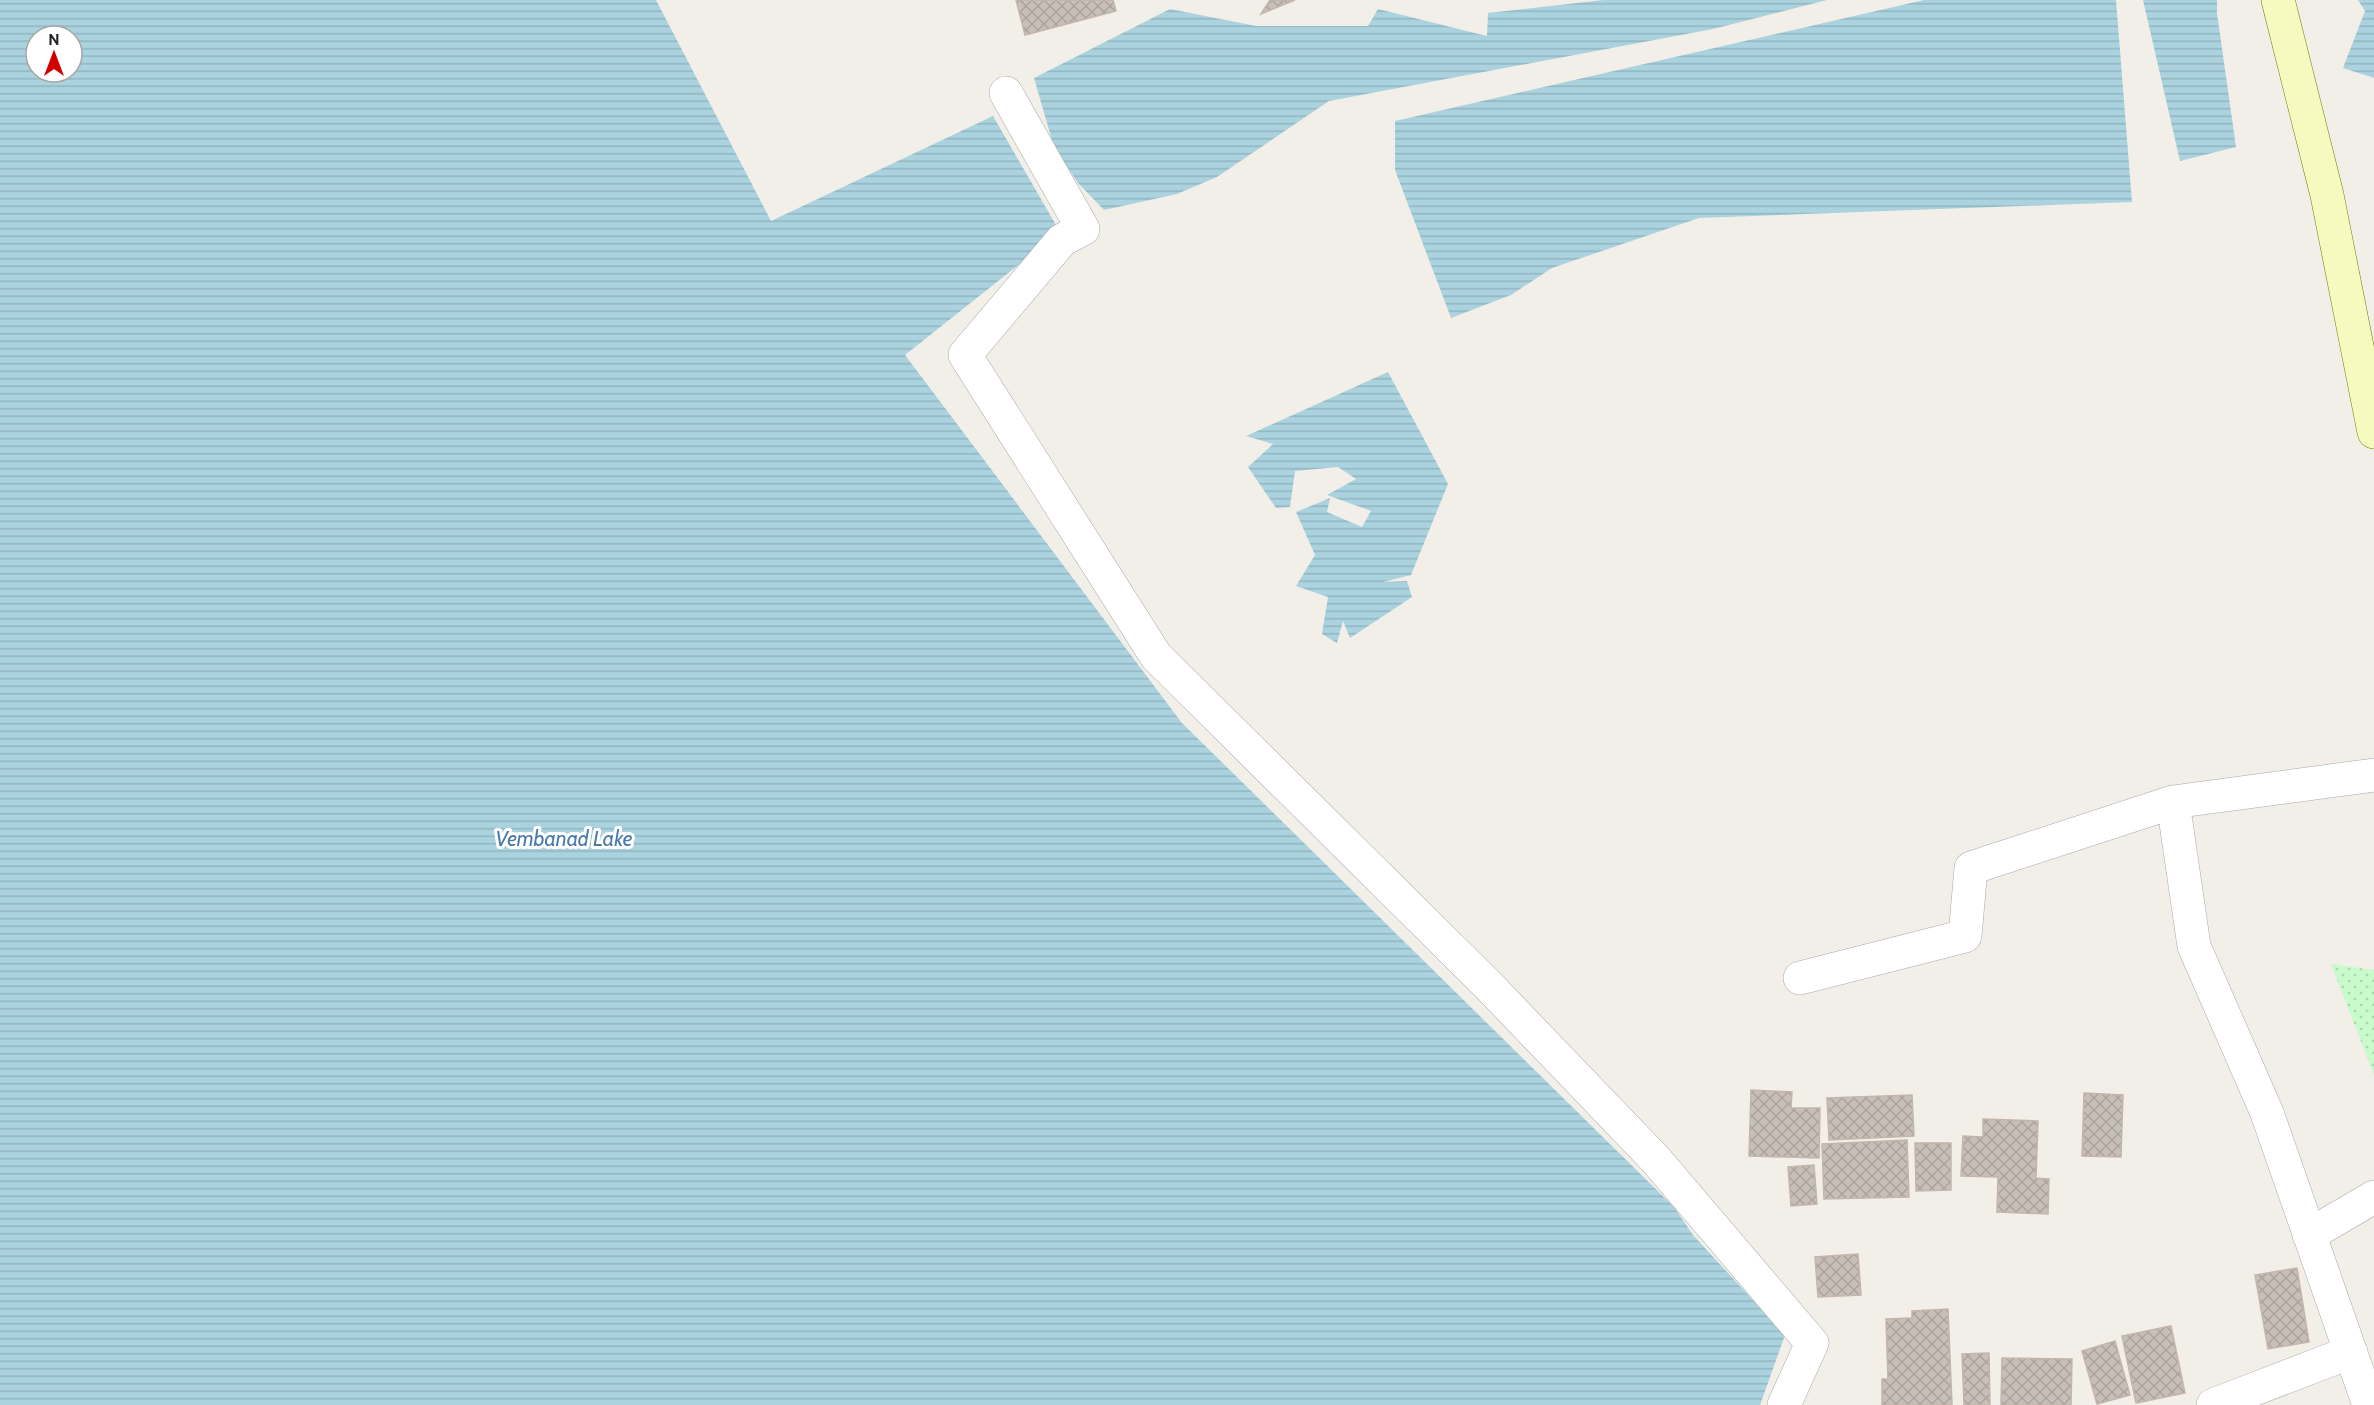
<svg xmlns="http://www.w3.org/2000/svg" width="2374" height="1405" font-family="Cabin,sans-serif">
<defs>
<pattern id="park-dots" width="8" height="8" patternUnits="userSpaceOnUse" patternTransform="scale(1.5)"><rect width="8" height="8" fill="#c8facc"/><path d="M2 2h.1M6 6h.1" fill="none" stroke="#acd6af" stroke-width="1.8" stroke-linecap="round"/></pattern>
<pattern id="water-rules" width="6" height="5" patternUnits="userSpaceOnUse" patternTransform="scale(1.5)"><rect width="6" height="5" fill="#aad3df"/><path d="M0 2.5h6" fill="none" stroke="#92b5bf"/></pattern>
<pattern id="building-cross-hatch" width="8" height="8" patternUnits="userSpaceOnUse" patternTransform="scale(1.5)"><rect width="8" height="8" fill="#c7bfb8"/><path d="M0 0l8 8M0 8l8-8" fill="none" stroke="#aba49e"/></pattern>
</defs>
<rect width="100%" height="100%" fill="#f2efe9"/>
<path fill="url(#park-dots)" d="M2331,964L2374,970V1075Z"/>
<path fill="url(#water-rules)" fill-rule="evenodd" d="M0,0H656L771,221L993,116L1060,232L905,355L1182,723L1674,1207L1693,1235L1785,1335L1760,1405H0ZM36,36H72V72H36Z
M1603,0H1827L1713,29L1329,101L1217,177L1177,194L1104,210L1078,183L1054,147L1034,78L1170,9L1256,26H1368L1378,9L1487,36L1488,13Z
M1924,0H2116L2132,202L1699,218L1552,268L1511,295L1451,318L1395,170V121Z
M2143,0H2217V13L2236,147L2180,161Z
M2358,0H2374V78L2343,68L2365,11Z
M1388,372L1448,484L1411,575L1383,582L1407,581L1412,597L1350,638L1343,621L1337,643L1322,634L1328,597L1296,586L1315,555L1296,512L1330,498L1327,512L1362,527L1371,511L1327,495L1356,479L1338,467L1295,471L1290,507L1276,508L1248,467L1273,444L1246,436Z"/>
<path fill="url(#building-cross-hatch)" stroke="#c4b6ab" stroke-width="1.5" d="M1016,0H1113L1116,11L1025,35Z
M1270,0H1295L1261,14Z
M1751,1090L1792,1092L1791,1108H1820L1819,1158L1749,1156Z
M2084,1093L2123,1095L2121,1157L2082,1156Z
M1912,1095L1914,1136L1829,1140L1827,1098Z
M1983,1119L2038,1121L2036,1178L2049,1179L2048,1214L1997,1212L1998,1177L1961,1176L1963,1136L1983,1137Z
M1907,1140L1909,1197L1824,1199L1822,1144Z
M1915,1143H1951V1190L1916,1191Z
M1814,1165L1817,1204L1791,1206L1788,1167Z
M1858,1254L1861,1295L1818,1297L1815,1257Z
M2297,1268L2309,1342L2268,1349L2255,1275Z
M1948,1309L1952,1405H1882V1379H1888L1886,1319L1912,1318V1311Z
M2171,1326L2185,1393L2136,1403L2122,1336Z
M2115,1341L2130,1395L2097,1404L2082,1351Z
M1989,1353L1990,1405H1964L1962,1354Z
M2002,1358L2072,1359L2071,1405H2001Z"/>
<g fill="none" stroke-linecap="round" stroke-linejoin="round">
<g stroke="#a9a9a9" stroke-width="34">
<path id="minor" d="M1006,93L1083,229L1062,240L965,355L1156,656L1488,985L1656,1160L1812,1343L1784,1405
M2173,802L2194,946L2267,1113L2369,1405
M1800,978L1965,936L1971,868L2173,802L2374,775
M2309,1235L2374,1197
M2213,1405L2351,1352"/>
</g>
<g stroke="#707d05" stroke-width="34">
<path id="secondary" d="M2278,0L2327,195L2374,432"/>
</g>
<use href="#minor" stroke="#fff" stroke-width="33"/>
<use href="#secondary" stroke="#f7fabf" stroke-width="33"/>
</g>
<g text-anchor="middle" stroke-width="6" stroke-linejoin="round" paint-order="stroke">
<g font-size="21" font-style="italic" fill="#4a7aab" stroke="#fff">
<text x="564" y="846">Vembanad Lake</text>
</g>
</g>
<g transform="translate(54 54)"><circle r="28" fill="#ffffff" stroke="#a7a7a7" stroke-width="1.5"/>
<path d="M0-4.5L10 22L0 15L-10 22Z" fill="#d40000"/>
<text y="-9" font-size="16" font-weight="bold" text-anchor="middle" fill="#222222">N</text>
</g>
</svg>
